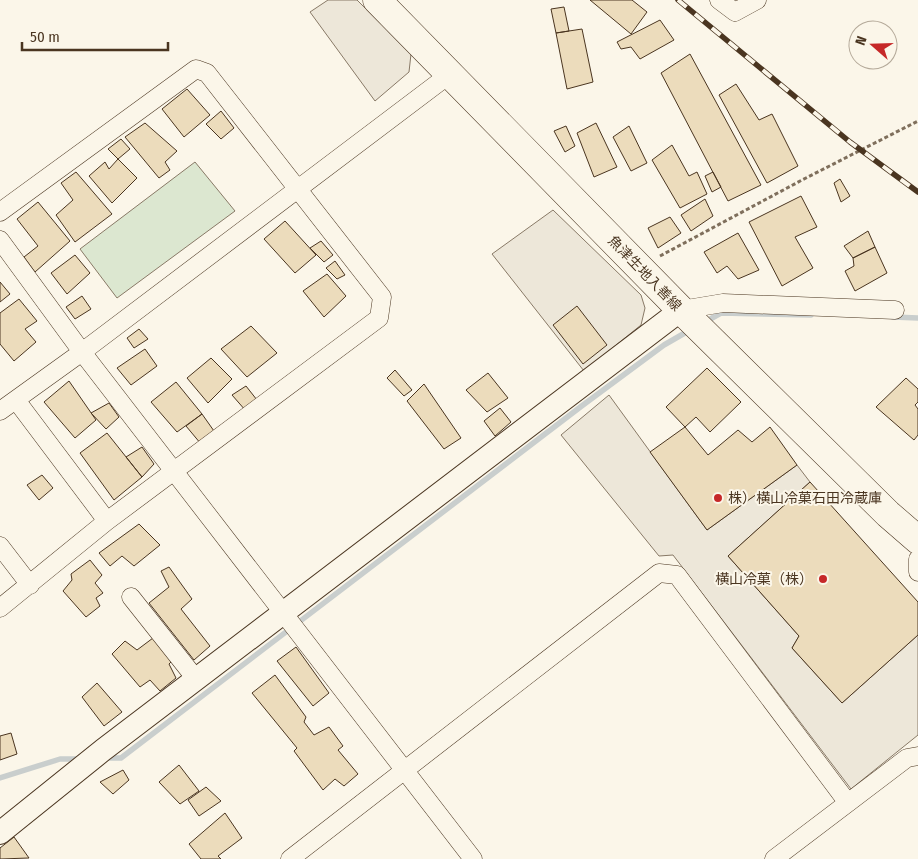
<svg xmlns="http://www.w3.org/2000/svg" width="918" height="859" font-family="'Fira Sans Condensed','Noto Sans JP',sans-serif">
<rect width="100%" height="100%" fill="#fbf6e9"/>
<path fill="#dce7d0" stroke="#887966" d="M195,162L235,211L117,298L80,249Z"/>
<path fill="#ede7d9" stroke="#887966" d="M328,0H357L411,54L409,72L375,101L310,12Z
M553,210L641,295L645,308L641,325L584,371L492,254Z
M609,395L707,530L797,465L810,482L728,556L799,636L792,648L842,703L918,635V735L851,789L673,555L659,556L561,435Z"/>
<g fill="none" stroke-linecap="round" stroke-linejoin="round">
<path stroke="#c9cecd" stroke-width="5.5" d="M893,317L918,318
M705,322L721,313L811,315
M105,758H121L583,405L664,345L690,330
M0,778L60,759H81"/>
</g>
<path fill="#ecdcbc" stroke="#4a3520" d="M590,0H632L647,12L631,34Z
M564,7L569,31L556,33L551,9Z
M660,20L674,40L640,59L631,47L621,49L617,42Z
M582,29L593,82L567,89L556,33Z
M690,54L761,185L728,201L661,73Z
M736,84L759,120L772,114L798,166L767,183L719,95Z
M187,89L210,115L184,137L162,109Z
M221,111L234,128L221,139L206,124Z
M145,123L177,151L165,162L170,170L159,178L125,137Z
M596,123L617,167L594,177L577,133Z
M566,126L575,146L565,152L554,131Z
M629,126L647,163L631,171L613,137Z
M121,139L130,149L118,159L108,149Z
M672,145L689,176L697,172L707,194L680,208L652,160Z
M118,159L137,178L112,203L89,176L105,162L109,169Z
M76,172L112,214L75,242L56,215L73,200L61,183Z
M713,172L721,187L712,192L705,176Z
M840,179L850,196L841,202L834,183Z
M801,196L817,227L795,237L813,268L782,286L749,222Z
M705,199L713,216L691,231L681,215Z
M38,202L70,241L35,272L24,257L38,246L17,219Z
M670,217L681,233L658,248L648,228Z
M285,221L316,255L295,273L264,239Z
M868,231L875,247L853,258L844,246Z
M738,233L759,270L738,279L727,266L717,273L704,252Z
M321,241L333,255L324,262L310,248Z
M875,247L887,273L855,291L845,271L854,266L853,258Z
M75,255L90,273L67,294L51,273Z
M335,261L345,275L337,279L326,268Z
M327,274L346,296L324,317L303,291Z
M0,282L10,294L0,302Z
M82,296L91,309L75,319L66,307Z
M19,299L37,321L25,329L36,342L14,361L0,344V313Z
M577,306L607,345L583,364L553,325Z
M251,326L277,353L247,377L221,349Z
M139,329L148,339L134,348L127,338Z
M145,349L157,366L131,385L117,368Z
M211,358L232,379L208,403L187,378Z
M707,368L741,402L710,432L696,417L685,427L666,407Z
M395,370L412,390L404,396L387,378Z
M488,373L508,398L487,412L466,390Z
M906,378L918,389V402L915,405L918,409V435L914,440L876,407Z
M69,381L96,420L75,438L44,402Z
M176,382L202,414L177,432L151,402Z
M424,384L461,438L444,449L407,401Z
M246,386L257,400L246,411L232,395Z
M109,403L119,417L106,429L91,413Z
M500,408L511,422L495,436L484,421Z
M202,414L214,431L201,444L186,426Z
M685,427L708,455L738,430L752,442L770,427L797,465L707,530L650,452Z
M107,433L142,477L114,500L80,453Z
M142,447L154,464L142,477L126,457Z
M42,475L53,488L39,500L27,485Z
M810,482L918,602V635L842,703L792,648L799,636L728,556Z
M139,524L160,545L134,566L122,556L110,566L99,553Z
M90,560L102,575L95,583L103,593L96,598L100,606L86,617L63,591L72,580L71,574Z
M169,567L192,599L181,609L210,646L194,660L149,603L169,587L161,571Z
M153,638L173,660L169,664L176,678L160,691L150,680L140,687L112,654L125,641L137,650Z
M296,647L329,693L313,706L277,661Z
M275,675L306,717L304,722L314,735L329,727L343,746L338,750L358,774L344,786L335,779L323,790L294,751L297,748L252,693Z
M97,683L122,712L104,726L82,697Z
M11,733L17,754L0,760V736Z
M179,765L199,791L180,804L159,782Z
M123,770L129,780L113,794L100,782Z
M206,787L221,801L199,816L188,800Z
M225,813L242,838L218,856L221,859H201L189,844Z
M14,837L29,858L0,859V848Z"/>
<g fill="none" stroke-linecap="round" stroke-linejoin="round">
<g stroke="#4a3520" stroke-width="19">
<path id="minor" d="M719,0L735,12L757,0
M0,212L196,69L207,73L382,297L379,318L107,521L0,608
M0,240L82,352L473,859
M681,310L723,303L895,310
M16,400L107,521
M0,411L82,352L450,74
M0,546L30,585
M918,559V572
M131,597L196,679
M290,859L659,573L677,575L848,803
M774,859L907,758L918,756"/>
</g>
<g stroke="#4a3520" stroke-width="24">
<path id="tertiary" d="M0,833L103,750L681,310"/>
</g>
<g stroke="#4a3520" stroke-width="29">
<path id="primary" d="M377,0L681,310L888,514L918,540"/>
</g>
<path stroke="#7f6f5c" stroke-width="3" stroke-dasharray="4 2.5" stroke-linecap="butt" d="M660,256L802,180L918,121"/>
<use href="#minor" stroke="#fbf6e9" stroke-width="18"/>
<use href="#tertiary" stroke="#fbf6e9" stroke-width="22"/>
<use href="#primary" stroke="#fbf6e9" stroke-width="28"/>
<g stroke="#4a3520" stroke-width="5.5">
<path id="rail" d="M678,0L850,142L918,192"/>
</g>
<use href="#rail" stroke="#fbf6e9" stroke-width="4" stroke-dasharray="11" stroke-linecap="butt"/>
</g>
<g fill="#c62828" stroke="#fbf6e9" stroke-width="2">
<circle cx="718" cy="498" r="5"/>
<circle cx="823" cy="579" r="5"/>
</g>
<g text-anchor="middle" stroke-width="4" stroke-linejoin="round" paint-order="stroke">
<g font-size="14" fill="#4a3520" stroke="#fbf6e9">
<text transform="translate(645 273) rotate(46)" y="5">魚津生地入善線</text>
</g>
<g font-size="14" fill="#4a3520" stroke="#fbf6e9" text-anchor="start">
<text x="728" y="503">株）横山冷菓石田冷蔵庫</text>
<text x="813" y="584" text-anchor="end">横山冷菓（株）</text>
</g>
</g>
<g transform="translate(873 45) rotate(290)"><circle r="24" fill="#fbf6e9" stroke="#b4a999"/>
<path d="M0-4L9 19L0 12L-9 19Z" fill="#c62828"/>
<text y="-8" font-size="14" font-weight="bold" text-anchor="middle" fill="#4a3520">N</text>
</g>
<path d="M22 42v8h146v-8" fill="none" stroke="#4a3520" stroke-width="2.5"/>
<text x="30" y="42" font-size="15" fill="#4a3520" stroke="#fbf6e9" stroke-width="4" paint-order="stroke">50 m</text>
</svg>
